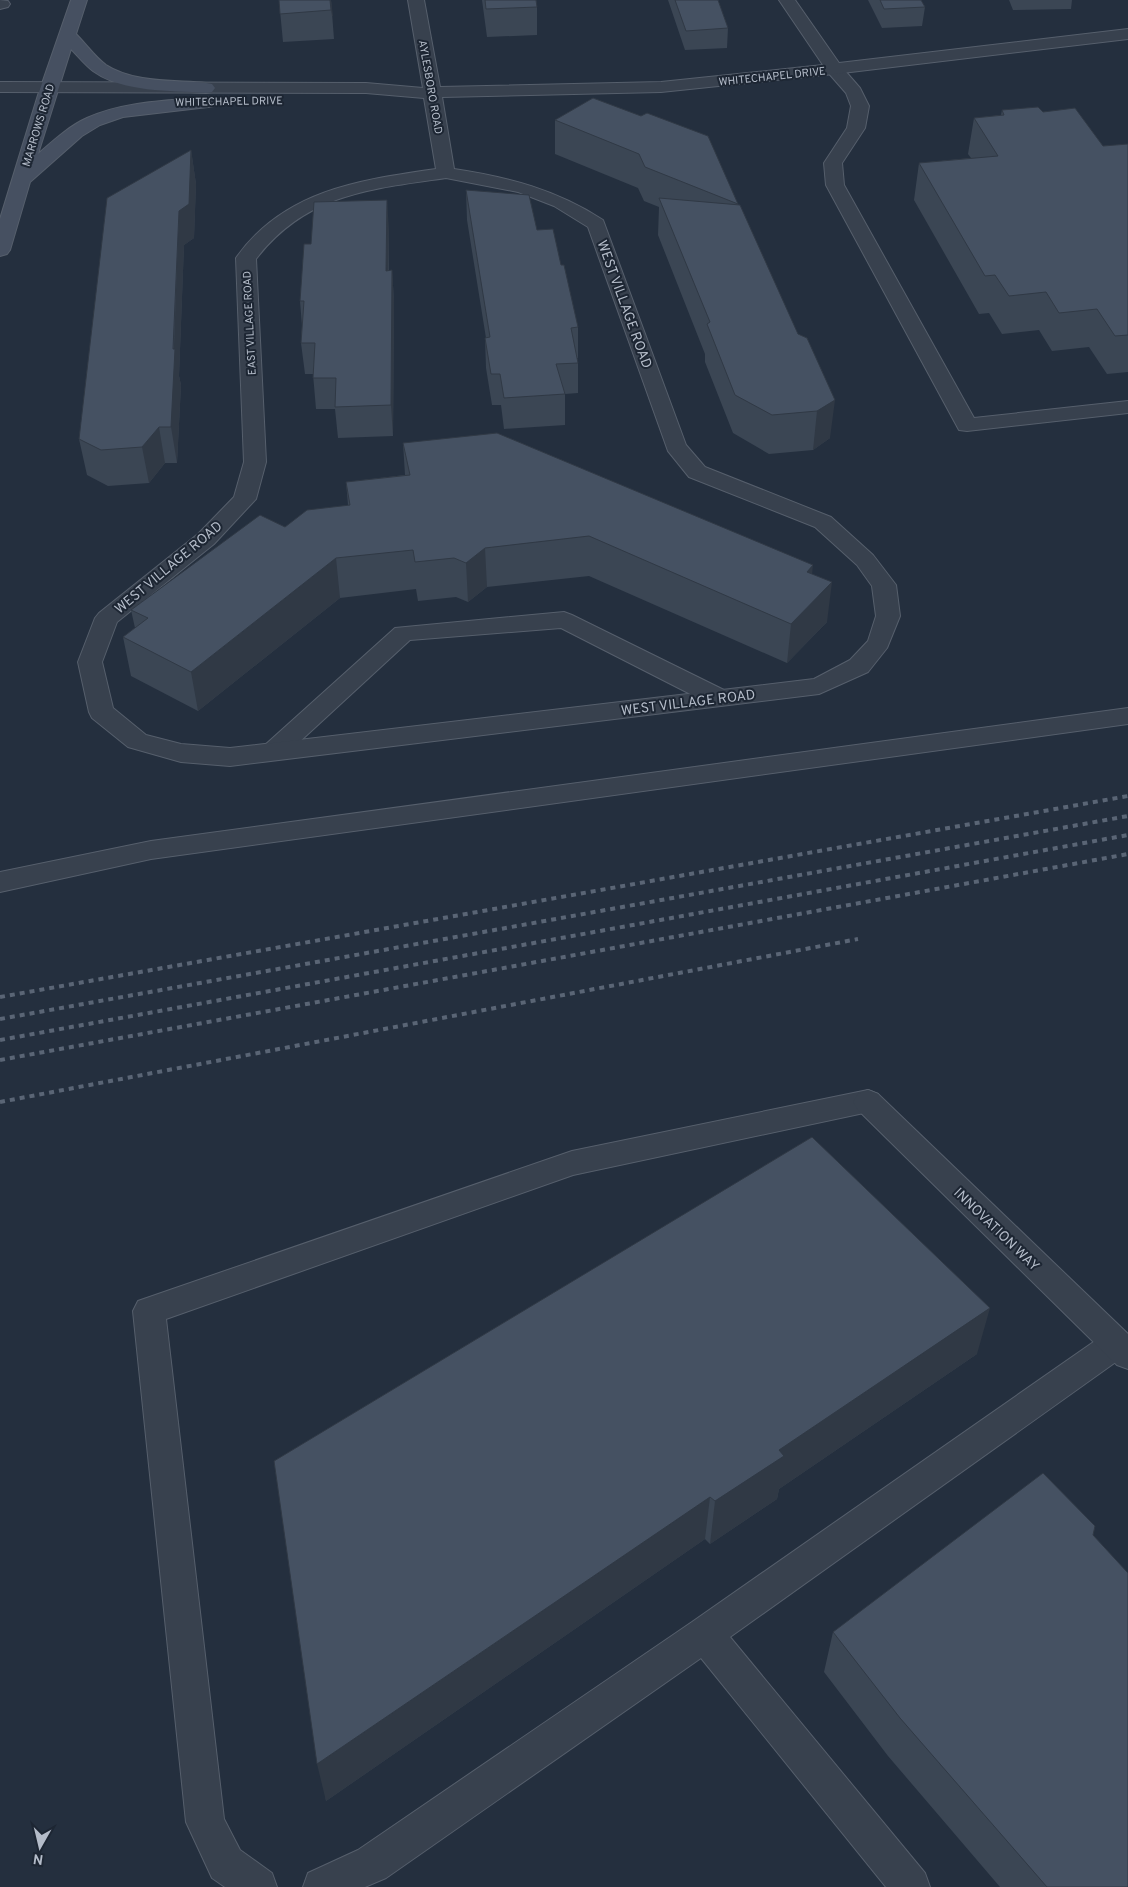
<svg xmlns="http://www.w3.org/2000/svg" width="1128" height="1887" font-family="Overpass,sans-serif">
<rect width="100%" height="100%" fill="#242f3e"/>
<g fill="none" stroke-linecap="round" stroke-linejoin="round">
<g stroke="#565f6c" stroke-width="2">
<path id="lane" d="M834,64L840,65L860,88L869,106L865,128L842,163L844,185L974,418L1128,401V413L967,431L959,430L826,185L824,163L847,128L851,106L846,93L825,69L828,65Z
M564,612L572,615L728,692L731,698L728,704L719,706L710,704L561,628L410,640L283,757L274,760L265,757L261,751L265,745L395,628Z
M1128,708V724L151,859L0,892V872L151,841Z
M868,1090L878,1094L883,1102L878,1110L573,1175L166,1319L224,1819L240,1850L272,1873L277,1887H225L212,1878L186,1822L133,1311L138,1301L572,1151Z
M1116,1330L1127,1334V1354L730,1637L925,1873L930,1887H886L701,1658L386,1878L365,1887H303L308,1873L358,1850L692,1622L1105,1334Z"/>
</g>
<g stroke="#565f6c" stroke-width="2">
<path id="street" d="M0,0L8,1L10,4L8,7L0,9Z
M408,0H424L440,87L661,82L823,65L779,0H795L839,63L1128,29V39L834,74L661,92L442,97L454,169C508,177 557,190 603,220L686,445L705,467L831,517L873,555L896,585L900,616L887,648L868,672L819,694L230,766L181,762L128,747L92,718L89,712L78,662L95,618L99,613L198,534L234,497L244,462L236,258C284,190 360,180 436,169L424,98L366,93L0,92V82L366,83L423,88ZM446,178L518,192L554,206L588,227L668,451L689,477L815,527L857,565L872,586L876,616L868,641L850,660L814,679L230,748L181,744L146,735L113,708L102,662L117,622L214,544L256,499L266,462L256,259C306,194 370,189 446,178Z
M868,1090L878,1094L1128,1334V1369L1117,1365L858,1110L853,1102L858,1094Z"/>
</g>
<g stroke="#565f6c" stroke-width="2">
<path id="secondary" d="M71,0H87L76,34C86,44 95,57 106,65C134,83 174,80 206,83L212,84L215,88L212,92L206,93C170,90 123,93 93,71C85,65 78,56 71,49L38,154C53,141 69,126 87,118C124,101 168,101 208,97L214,98L217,102L214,106L208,107L123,117L100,125L82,136L30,182L10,250L7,254L0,256V219L38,95Z"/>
</g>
<use href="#lane" fill="#38414e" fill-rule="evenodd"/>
<use href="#street" fill="#38414e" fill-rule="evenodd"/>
<use href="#secondary" fill="#465061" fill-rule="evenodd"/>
<path stroke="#5a6575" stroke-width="4" stroke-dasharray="5 5" stroke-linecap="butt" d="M0,997L1128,796
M0,1019L1128,816
M0,1040L1128,835
M0,1060L1128,854
M0,1102L858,939"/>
</g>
<path fill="#3b4654" d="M279,0H331L334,39L283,42Z
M482,0H536L537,7V35L487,37Z
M668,0H718L728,28L727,48L685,50Z
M868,0H921L925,7L922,26L882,28Z
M1009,0H1072L1071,9L1013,10Z
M593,98L738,204L830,438L813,450L769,454L733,433L705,362V354L658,235L659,207L644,201L638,188L555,154V120Z
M1002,110L1043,112L1103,146L1128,144V372L1107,374L1089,347L1052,351L1039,330L1002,334L989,313L979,314L914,200L919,163L971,158L968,154L974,118L1001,115Z
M191,150L196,184L194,238L184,245L179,376L181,385L177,463H165L149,483L108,486L87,475L79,439Z
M466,190L537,230L561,265L578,327V358H577L578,363V393L565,394V425L504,429L501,405H492L486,368L485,338H486L467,220Z
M389,230V271L392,270L394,301L393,436L338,438L335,409H316L313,374H305L301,343L302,326L300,301L311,244Z
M403,443L812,574L827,622L787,663L589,576L487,587L468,602L456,597L418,601L416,589L340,598L198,711L131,676L123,637L135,628L131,610L285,527L348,505L346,482L405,475Z
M977,1354L779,1489L777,1499L710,1544L705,1539L326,1801L274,1461Z
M1093,1535L1128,1887H1000L888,1756L824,1672L833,1632Z"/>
<path fill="#303945" d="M329,0H331L333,16H332L331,10Z
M191,150L196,184L194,238L184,245L179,376L181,385L177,463L171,427L179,211Z
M387,200L389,230L388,301L386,271Z
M392,270L394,301L393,436L391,405Z
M835,400L830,438L813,450L817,411Z
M159,427L165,463L149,483L142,447Z
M485,548L487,587L468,602L466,563Z
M336,558L340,598L198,711L191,672Z
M813,565L809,604L807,572Z
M832,582L827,622L787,663L791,624Z
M990,1308L977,1354L779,1489L777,1499L710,1544L715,1501L779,1450Z
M710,1497L705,1539L326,1801L317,1764Z"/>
<path fill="#455162" stroke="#303945" d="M279,0H330L331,10L280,14Z
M485,0H536L537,7L486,9Z
M675,0H718L728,28L686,31Z
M880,0H921L925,7L884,9Z
M593,98L641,116L647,113L708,136L738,204L645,167L639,154L555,120Z
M1038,107L1043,112L1075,108L1103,146L1128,144V335L1115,336L1097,309L1059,313L1046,292L1009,296L995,275L985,276L919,163L998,156L974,118L1004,115L1002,110Z
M191,150L189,204L179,211L173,349H175L171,427H159L142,447L101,450L79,439L107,198Z
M466,190L529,195L537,230L553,229L561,265H564L578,327L571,328L578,363L556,364L565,394L504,398L500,374H491L485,338L490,337Z
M659,198L740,205L798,334L807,338L835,400L817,411L772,415L735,395L707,324L710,322Z
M387,200L386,271L392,270L391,405L335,407L336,378H313L315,343H301L304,301H300L304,244H311L314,202Z
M497,433L813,565L807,572L832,582L791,624L589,536L485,548L466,563L454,558L415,562L413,550L336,558L191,672L123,637L148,618L131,610L260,515L285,527L307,510L350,505L346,482L410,475L403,443Z
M812,1137L990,1308L779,1450L784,1456L715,1501L710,1497L317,1764L274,1461Z
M1043,1473L1095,1526L1093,1535L1128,1573V1887H1047L900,1718L833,1632Z"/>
<g text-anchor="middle" stroke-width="4" stroke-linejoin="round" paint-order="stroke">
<g font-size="11" fill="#b4bcc9" stroke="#1d2633">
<text transform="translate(772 76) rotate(-6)" y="4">WHITECHAPEL DRIVE</text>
<text transform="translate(431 87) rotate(80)" y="4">AYLESBORO ROAD</text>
<text transform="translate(229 101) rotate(-1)" y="4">WHITECHAPEL DRIVE</text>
<text transform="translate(38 125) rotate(-73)" y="4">MARROWS ROAD</text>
<text transform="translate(249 323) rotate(-93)" y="4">EAST VILLAGE ROAD</text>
</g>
<g font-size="14" fill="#b4bcc9" stroke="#1d2633">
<text transform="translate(625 304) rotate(70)" y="5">WEST VILLAGE ROAD</text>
<text transform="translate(168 567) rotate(-40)" y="5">WEST VILLAGE ROAD</text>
<text transform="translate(688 702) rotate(-7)" y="5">WEST VILLAGE ROAD</text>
<text transform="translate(997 1229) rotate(44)" y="5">INNOVATION WAY</text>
</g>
</g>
<g transform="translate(40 1847) rotate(188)" stroke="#1d2633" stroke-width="4" paint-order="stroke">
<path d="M0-4L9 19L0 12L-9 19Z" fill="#b4bcc9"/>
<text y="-8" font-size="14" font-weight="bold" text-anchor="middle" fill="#b4bcc9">N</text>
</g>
</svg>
